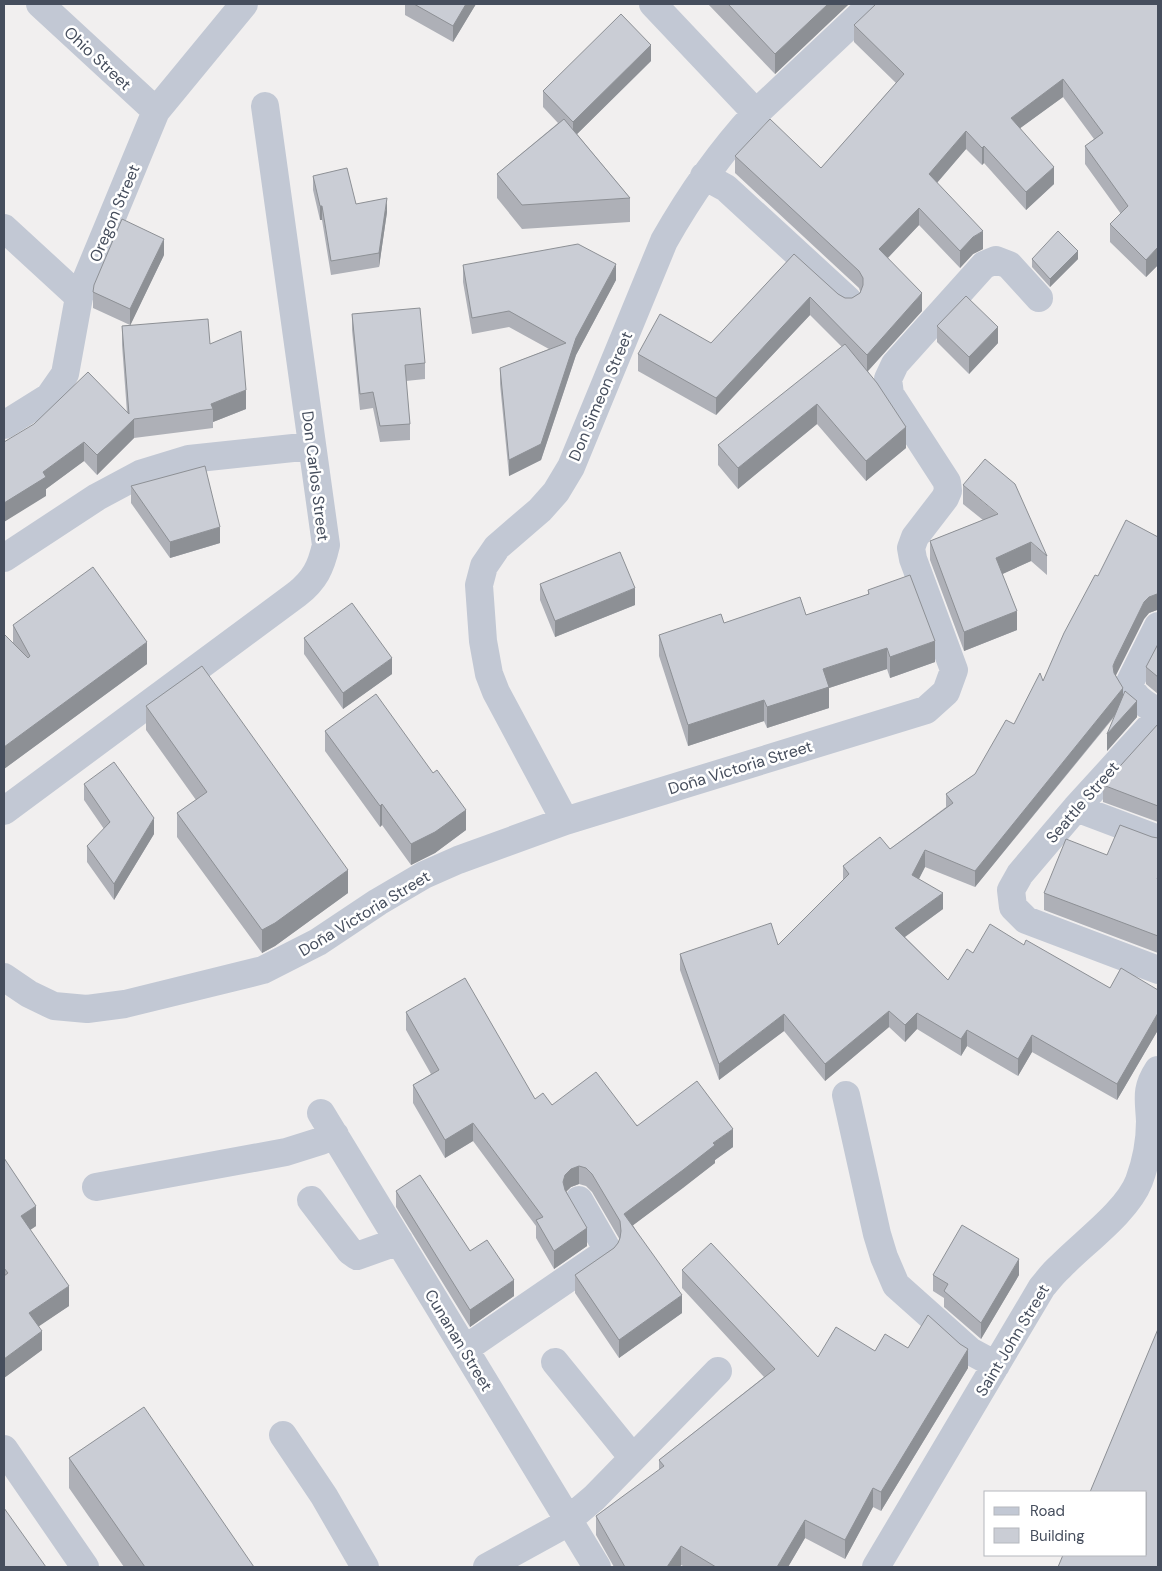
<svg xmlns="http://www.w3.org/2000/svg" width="1162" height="1571" font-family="'DM Sans',sans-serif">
<rect width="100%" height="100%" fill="#f1efef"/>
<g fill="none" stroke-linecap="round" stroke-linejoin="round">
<path stroke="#c2c8d4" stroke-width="28" d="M40,4L156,111
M653,4L756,113
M704,176L726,188L848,300
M4,228L79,297
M4,425L49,397L65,374L79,297L156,111L244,4
M4,558L97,497L140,474L189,459L312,446
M1158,626L1129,684C1134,699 1146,704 1158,712
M1158,718L1076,808L1020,874L1011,890L1013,907L1026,920L1158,970
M1076,808L1158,839
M4,811L297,594C315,580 321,567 326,545L265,106
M565,821L496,692L489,674L483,641L479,585L484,566L497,547L540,510L556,492L571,467L664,241C690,195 720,152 756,113L872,4
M4,977L29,994L54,1006L87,1009L125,1004L263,970L318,942L378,902L424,875L458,860L565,821L926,710L946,692L954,670L913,559L911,548L915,537L945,498L948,491L947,482L890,394L888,379L895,364L984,265L996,260L1009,265L1039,298
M846,1095L877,1234L884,1257L896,1285L970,1351L996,1365
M321,1113L597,1567
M96,1187L286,1152L321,1141L335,1135
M311,1200L350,1251L357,1256L399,1241
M465,1349L605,1253L606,1247L579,1200
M555,1362L633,1458
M283,1435L324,1496L365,1567
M4,1449L85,1567
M487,1567L558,1528L568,1520L594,1498L718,1371
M876,1567L1042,1287C1048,1280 1053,1273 1060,1267C1083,1243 1127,1212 1139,1181C1146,1162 1150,1141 1150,1121C1149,1099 1145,1090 1158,1070"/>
</g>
<path fill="#aeb0b7" d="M405,4H476L453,42L405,15Z
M708,4H849L775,74Z
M1158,4V265L1146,277L1110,242V224L1121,214L1085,164V146L1094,139L1063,97L1020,128L1054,184L1026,210L984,163L982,165L966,149L937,183L983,249L973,254L960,268L919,225L888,258L922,311L868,371L906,448L866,481L817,424L738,489L718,465V445L842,347L810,315L716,415L638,371V354L711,343L794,254L838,294L845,298H852L860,293V291L859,288L735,173V156L821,168L896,83L854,42V25Z
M651,61L577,134L630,198V222L522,229L497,198V174L558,123L543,107V91Z
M313,176L356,204L387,212L379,267L331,275L322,220H320L313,190Z
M164,255L130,325L210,344L246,409L213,422V428L134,438L97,475L84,461L46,489V496L4,442L127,413L122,345V326L130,325L93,308V292Z
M1032,259H1078L1050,287L1032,267Z
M463,265L616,280L576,355L541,460L509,476L500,384V368L549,349L509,327L472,334L463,282Z
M352,314L425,363V379L406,381L410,424V440L380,442L373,408L360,410L352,330Z
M937,326L998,343L969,374L937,342Z
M963,485L1047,556V575L1031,561L1002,574L1017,630L964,651L930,560V541L983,520L963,504Z
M131,486L220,543L170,558L131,503Z
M1158,537V611L1157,610L1149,613L1144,619L1116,675L1123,694L1137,717L1107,751L1115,716L975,887L925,867L919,879L943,909L905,937L948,980L973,953L1024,945L1110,988L1158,990V1030L1117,1100L1032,1052L1018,1076L967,1046L961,1056L917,1029L905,1042L889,1027L825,1081L784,1031L719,1080L680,970V954L778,945L843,881V866L890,849L946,807V794L975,774L1014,724L1043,681L1098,576Z
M540,584L635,605L555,637L540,600Z
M868,590L935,662L890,678L887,669L829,688V708L767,728L764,721L688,746L659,656V635L724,623L806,615L868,595Z
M13,625L147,664L4,769L13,643Z
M304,638L392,674L343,709L304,654Z
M1158,644V694L1146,684V667Z
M146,706L348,893L275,946L262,953L177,837V813L196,800L146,730Z
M1158,724V822L1103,802V785Z
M325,731L466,830L435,853L411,865L382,825L380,827L325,751Z
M84,784L154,834L114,900L87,862V846L104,829L84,800Z
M1152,837L1158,838V953L1044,910V893L1107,855Z
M406,1012L535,1099L552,1105L733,1147L715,1160V1163L633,1225L682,1313L619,1358L575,1293V1275L614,1248L618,1243L620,1240L592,1192L586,1186L579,1184L571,1187L566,1191L587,1246L554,1269L536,1238V1226L473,1141L445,1158L413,1103V1085L431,1074L406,1030Z
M4,1158L36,1226L30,1230L69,1306L38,1326L42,1350L4,1378Z
M396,1191L470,1251L514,1296L470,1327L396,1207Z
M682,1270L818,1357L908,1348L968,1368L881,1511L873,1507L845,1559L805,1538L788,1567H685L681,1565L680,1567H614L596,1535V1516L659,1470V1460L764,1377L682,1288Z
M933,1275H1019L981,1339L944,1307V1298L933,1291Z
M69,1458L254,1567H124L69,1488Z"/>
<path fill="#8d9095" d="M466,4H476L453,42V26Z
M828,4H849L775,74V54Z
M651,45V61L573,138V122Z
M1063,79V97L1011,135V118Z
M966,131V149L929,192V174Z
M984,146V163L982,165V148Z
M1054,167V184L1026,210V192Z
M387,198V212L379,267V253Z
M320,206H322V220H320Z
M919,208V225L879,267V249Z
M983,231V249L973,254L960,268V251L973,237Z
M164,239V255L130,326V309Z
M1158,247V265L1146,277V260Z
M1078,251V259L1050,287V279Z
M616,264V280L576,355L541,460L509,476V460L576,338Z
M922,293V311L867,372V355Z
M810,297V315L716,415V398Z
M998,327V343L969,374V357Z
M246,390V409L213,422V409L211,404Z
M817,404V424L738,489V468Z
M134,419V438L97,475V455Z
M906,427V448L866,481V461Z
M84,442V461L46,489V496L4,522V503L43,472Z
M220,527V543L170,558V542Z
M1031,542V561L996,577V558Z
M635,588V605L555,637V621Z
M1157,594V610L1149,613L1144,619L1115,677L1113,666L1115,661L1144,602L1149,597Z
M1017,611V630L964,651V632Z
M935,641V662L890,678V657Z
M147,642V664L4,769V747Z
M887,648V669L829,688V708L767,728V707L823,669Z
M392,658V674L343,709V693Z
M1123,688V705L975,887V871Z
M764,700V721L688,746V725Z
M1137,701V717L1107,751V734Z
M382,804V825L380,827V806Z
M466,810V830L435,853L411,865V844Z
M154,818V834L114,900V884Z
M925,850V867L912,892V875Z
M348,870V893L275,946L262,953V930Z
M943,893V909L895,944V928Z
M889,1011V1027L825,1081V1064Z
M917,1013V1029L905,1042V1025Z
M1158,1013V1030L1117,1100V1084Z
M784,1014V1031L719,1080V1064Z
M967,1030V1046L961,1056V1039Z
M1032,1035V1052L1018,1076V1059Z
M473,1123V1141L445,1158V1140Z
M733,1129V1147L715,1160V1163L683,1188L624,1232V1214L713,1143Z
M579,1166V1184L571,1187L565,1193L563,1182L565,1175L571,1169Z
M36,1206V1226L21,1236V1216Z
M587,1228V1246L554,1269V1251Z
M1019,1259V1275L981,1339V1323Z
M514,1280V1296L470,1327V1310Z
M69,1286V1306L29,1333V1313Z
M682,1295V1313L619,1358V1340Z
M42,1331V1350L4,1378V1359Z
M968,1349V1368L881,1511V1492Z
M873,1488V1507L845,1559V1540Z
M805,1520V1538L788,1567H777Z
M681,1546V1565L680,1567H667Z"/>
<path fill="#cacdd5" stroke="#8d9095" d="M414,4H466L453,26Z
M728,4H828L775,54Z
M876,4H1158V247L1146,260L1110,224L1128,206L1085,146L1103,133L1063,79L1011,118L1054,167L1026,192L984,146L982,148L966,131L929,174L983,231L973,237L960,251L919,208L879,249L922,293L867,355L810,297L716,398L638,354L660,314L711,343L794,254L838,294L845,298H852L860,293L863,285V278L859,271L735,156L770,119L821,168L904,74L854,25Z
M621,14L651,45L573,122L543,91Z
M564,119L630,198L522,205L497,174Z
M347,168L356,204L387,198L379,253L331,261L322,206H320L313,176Z
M122,219L164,239L130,309L93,292L94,285Z
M1058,231L1078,251L1050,279L1032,259Z
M578,244L616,264L576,338L541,444L509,460L500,368L566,343L509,311L472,318L463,265Z
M966,296L998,327L969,357L937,326Z
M420,308L425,363L405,365L410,424L380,426L373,392L360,394L352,314Z
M208,319L210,344L241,331L246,390L211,404L213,409L134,419L97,455L84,442L43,472L46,477L4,503V442L34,424L88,372L129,414L122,326Z
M845,344L877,383L906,427L866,461L817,404L738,468L718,445Z
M985,459L1015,484L1047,556L1031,542L996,558L1017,611L964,632L930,541L998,514L963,485Z
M205,466L220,527L170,542L131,486Z
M1126,520L1158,537V594H1157L1149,597L1144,602L1115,661L1113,666L1114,673L1123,688L975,871L925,850L912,875L943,893L895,928L948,980L967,949L973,953L990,924L1024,945L1026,940L1110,988L1121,968L1158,990V1013L1117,1084L1032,1035L1018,1059L967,1030L961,1039L917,1013L905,1025L889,1011L825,1064L784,1014L719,1064L680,954L771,923L778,945L849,874L843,866L880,837L890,849L953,803L946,794L975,774L1006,720L1014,724L1040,673L1043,681L1064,633L1095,575L1098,576Z
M620,552L635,588L555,621L540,584Z
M93,567L147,642L4,747V634L28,658L30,656L13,625Z
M910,575L935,641L890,657L887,648L823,669L829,687L767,707L764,700L688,725L659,635L721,614L724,623L800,597L806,615L869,594L868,590Z
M352,603L392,658L343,693L304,638Z
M1158,644V677L1146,667Z
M202,666L348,870L275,923L262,930L177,813L207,792L146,706Z
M1125,691L1137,701L1107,734Z
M376,694L433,773L437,770L466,810L435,832L411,844L382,804L380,806L325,731Z
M1158,724V806L1103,785Z
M114,762L154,818L114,884L87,846L110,822L84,784Z
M1120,825L1152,837L1158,838V877L1157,879L1158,880V936L1044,893L1066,839L1107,855Z
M465,978L535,1099L543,1093L552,1105L596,1072L637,1126L697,1081L733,1129L713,1143L715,1145L683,1170L624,1214L682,1295L619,1340L575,1275L614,1248L618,1243L620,1238L621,1231L620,1221L592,1174L586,1168L579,1166L571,1169L565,1175L563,1182L565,1190L587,1228L554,1251L536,1220L543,1217L473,1123L445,1140L413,1085L439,1070L406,1012Z
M4,1158L36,1206L21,1216L69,1286L29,1313L42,1331L4,1359V1276L8,1273L4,1268Z
M420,1175L470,1251L487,1240L514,1280L470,1310L396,1191Z
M962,1225L1019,1259L981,1323L944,1291L948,1284L933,1275Z
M711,1243L818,1357L836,1327L875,1351L885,1334L908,1348L928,1315L960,1344L968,1349L881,1492L873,1488L845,1540L805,1520L777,1567H716L681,1546L667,1567H625L596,1516L664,1466L659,1460L775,1369L682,1270Z
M1158,1329V1567H1058L1063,1555H1146V1492H1090Z
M144,1407L254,1567H145L69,1458Z
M4,1508L46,1567H4Z"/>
<g text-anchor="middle" stroke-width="5" stroke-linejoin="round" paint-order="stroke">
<g font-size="16" fill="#464e5d" stroke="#fff">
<text transform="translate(98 58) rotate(43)" y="6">Ohio Street</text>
<text transform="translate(114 213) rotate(-67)" y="6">Oregon Street</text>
<text transform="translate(600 396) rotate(-67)" y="6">Don Simeon Street</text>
<text transform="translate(316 476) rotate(83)" y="6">Don Carlos Street</text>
<text transform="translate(740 767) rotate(-17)" y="6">Doña Victoria Street</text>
<text transform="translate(1082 802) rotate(-49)" y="6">Seattle Street</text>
<text transform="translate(364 913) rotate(-31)" y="6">Doña Victoria Street</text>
<text transform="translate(459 1340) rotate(59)" y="6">Cunanan Street</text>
<text transform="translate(1012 1340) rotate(-59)" y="6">Saint John Street</text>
</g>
</g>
<rect width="1162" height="1571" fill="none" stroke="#464e5d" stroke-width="10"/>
<rect x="984" y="1491" width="162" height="65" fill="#ffffff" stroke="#b5b8be"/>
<rect x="994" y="1507" width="25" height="8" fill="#c2c8d4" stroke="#b5b8be"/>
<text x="1030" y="1516" font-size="15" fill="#464e5d">Road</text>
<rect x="994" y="1528" width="25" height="15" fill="#cacdd5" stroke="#b5b8be"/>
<text x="1030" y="1541" font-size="15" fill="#464e5d">Building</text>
</svg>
